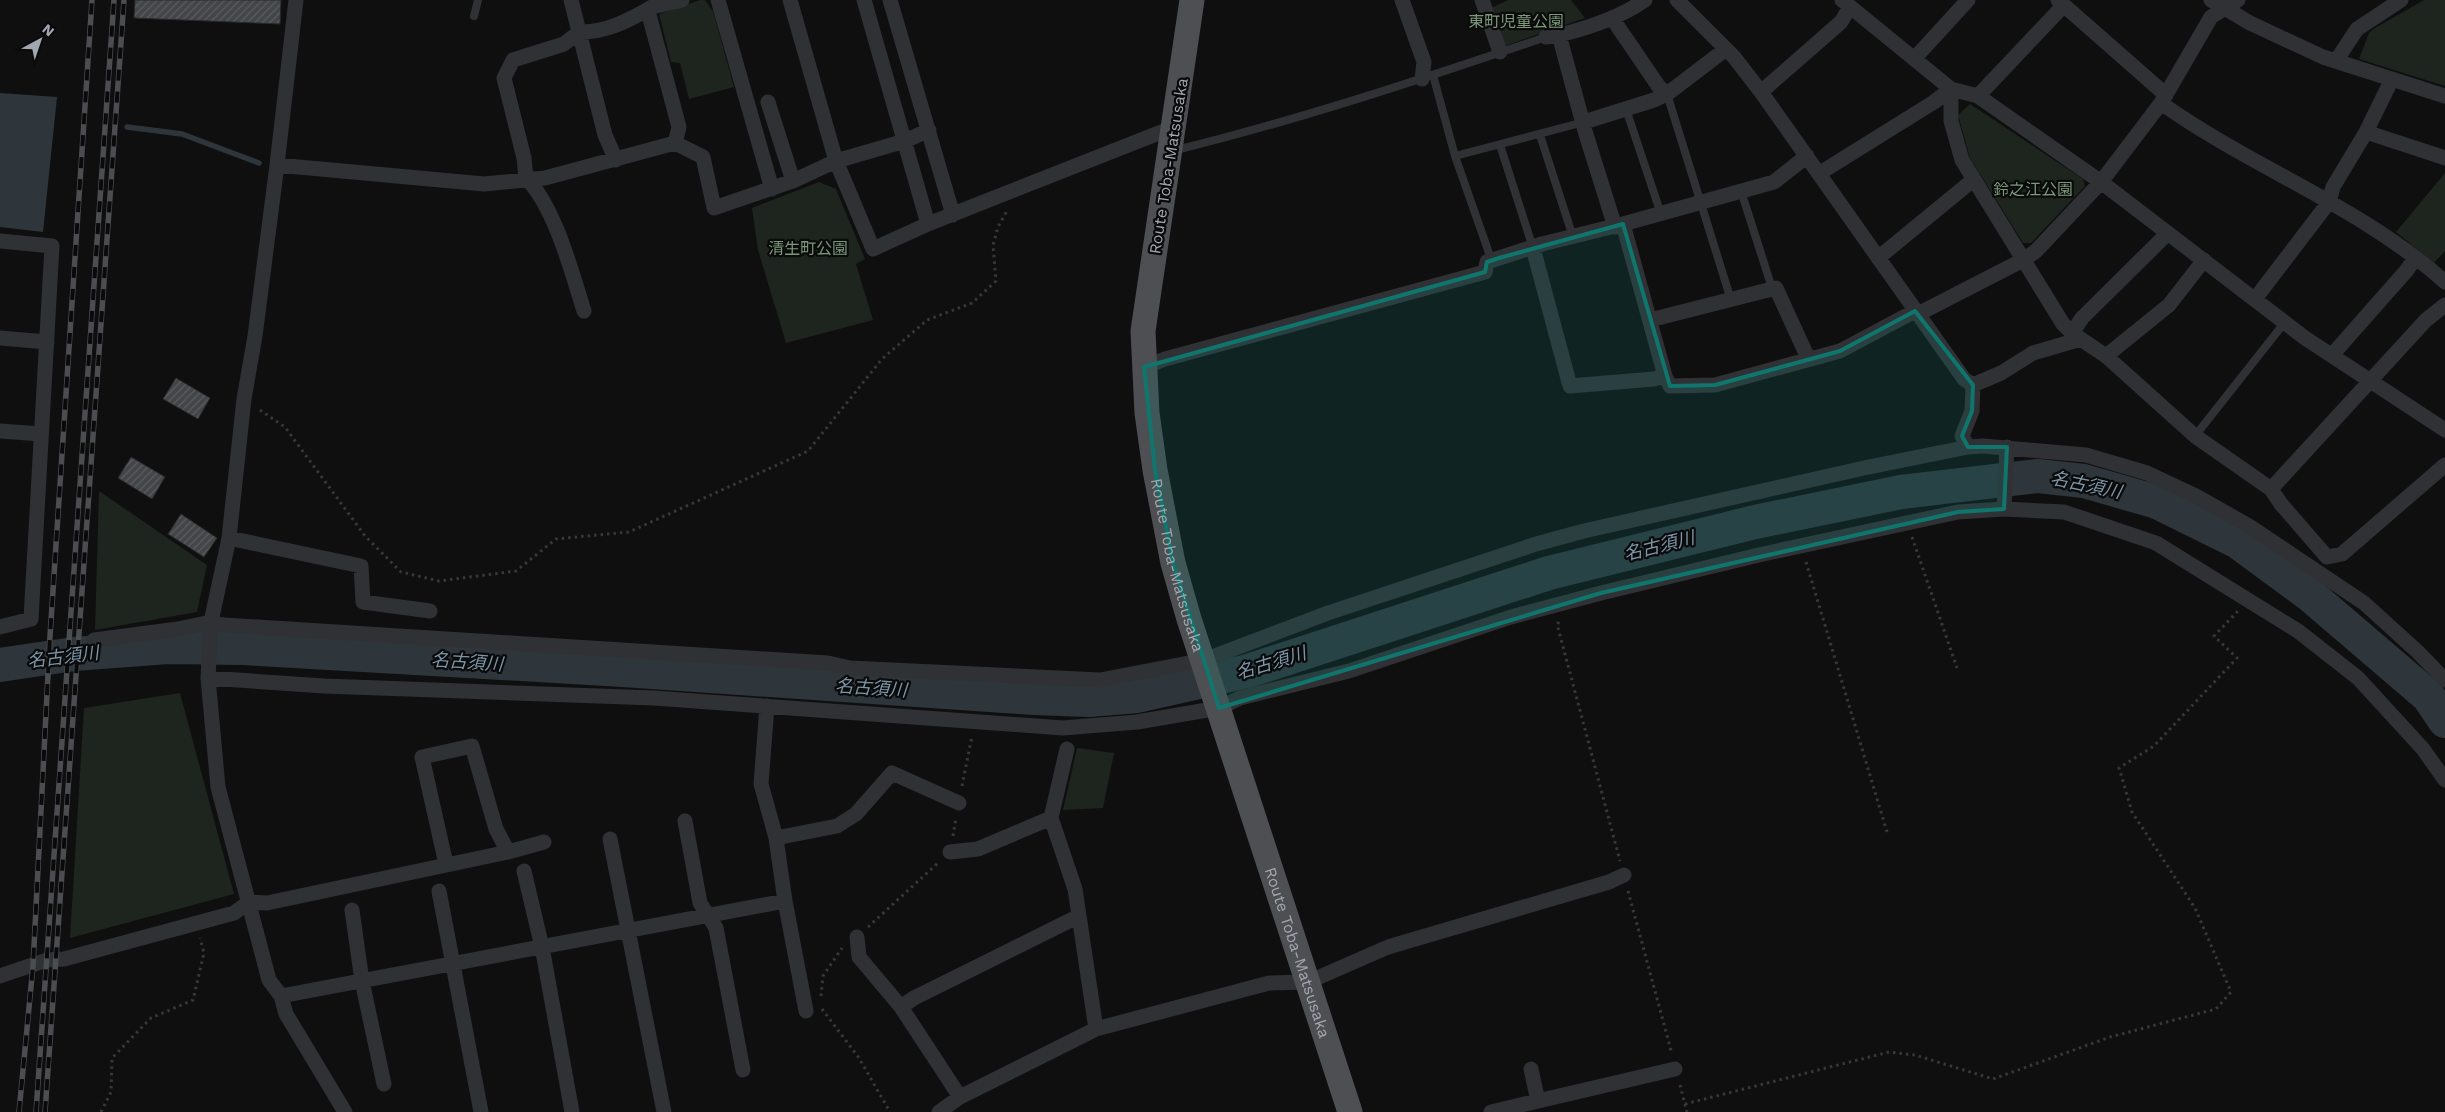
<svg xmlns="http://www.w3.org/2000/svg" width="2445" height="1112" font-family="'Work Sans','Noto Sans JP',sans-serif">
<defs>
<pattern id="building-hatch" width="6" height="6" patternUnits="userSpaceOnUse" patternTransform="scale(1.25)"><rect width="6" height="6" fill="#434548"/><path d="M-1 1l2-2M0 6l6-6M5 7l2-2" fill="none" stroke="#5b5d60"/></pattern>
</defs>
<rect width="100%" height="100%" fill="#0f0f10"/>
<path fill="#1e241e" d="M700,0H705L713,11L734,87L689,99L680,63L671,62L659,14Z
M1508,0H1571L1585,18L1502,47L1489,9Z
M2424,0H2445V86L2359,59L2369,33L2375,28Z
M1970,104L2083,179L2085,186L2031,243H2023L1970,158L1958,115Z
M2445,173V251L2434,263L2396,232Z
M819,182L836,189L865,259L856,264L873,320L786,343L758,250L752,208Z
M99,491L207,565L197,612L95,630Z
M180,693L234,894L70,938L84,708Z
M1077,748L1114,753L1103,808L1063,810Z"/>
<path fill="#2e363b" d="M0,93L57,97L43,232L0,227Z"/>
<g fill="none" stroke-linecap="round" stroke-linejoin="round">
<path stroke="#2e363b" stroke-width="5.5" d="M127,127L182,134L259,163"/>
<path stroke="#2e363b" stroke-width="34" d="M0,665L74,654L168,647L243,648L623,670L1034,698L1089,700L1137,696L1248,671L1549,573L1755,522L1901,492L2038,476L2084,481L2157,502L2238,542L2310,595L2428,696L2445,721"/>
</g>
<path fill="url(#building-hatch)" stroke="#29292c" d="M135,0H281L280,24L134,18Z
M176,378L210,398L198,419L163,399Z
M131,457L165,477L152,499L118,478Z
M181,514L217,538L204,557L168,534Z"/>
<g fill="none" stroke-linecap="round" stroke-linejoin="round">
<path stroke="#37383b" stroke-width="3" stroke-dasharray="2.5 4" stroke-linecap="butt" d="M260,410L285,427L365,536L401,572L439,581L516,571L556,539L629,532L808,451L882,359L927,320L972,303L996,281L993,245L998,227L1008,209
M1912,537L1957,668
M1806,562L1887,832
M1559,622L1557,624L1620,861
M962,786L972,736
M953,836L956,817
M1628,891L1672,1054
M868,927L939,862
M821,996L823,976L842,948
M822,1009L859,1058L890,1112
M1680,1085L1687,1112
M1685,1104L1889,1052L1915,1055L1993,1079L2110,1037L2216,1009L2231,992L2195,908L2132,812L2119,768L2154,746L2237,658L2214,636L2238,611
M101,1112L111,1092L112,1058L151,1018L193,1000L204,953L200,938"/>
<path stroke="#303135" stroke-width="8" d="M474,16L478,0
M1433,75L1455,156L1489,253L1487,262
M1667,94L1731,300
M1626,109L1661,214
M1540,135L1573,237
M1500,145L1533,248
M1172,151C1299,120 1422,79 1546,37
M1455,156L1584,122
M1741,191L1772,288
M2195,436L2285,322"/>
<path stroke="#303135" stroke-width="15" d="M296,0L277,165L255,336L244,399L229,538L211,622L208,678L218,787L269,980L281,996L286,1014L345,1112
M571,0L605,135L616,160
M718,0L772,189
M790,0L836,161L905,141L929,130
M864,0L928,224
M890,0L953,215
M1402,0L1424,62L1422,79
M1482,0L1500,52
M1677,0L1734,57L1761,92L1964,379L1973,385L2001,373L2033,353L2081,339
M1842,0L1951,89L1978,96L2101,182L2305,338L2445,430
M2058,0L2166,95
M2211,0L2250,23L2323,57L2445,96
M648,11L679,127L675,143
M1612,18L1659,87L1667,94
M1559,35L1585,131L1615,227
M1546,37C1576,33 1620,18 1645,0
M1914,59L1968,0
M2336,61L2357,29L2401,0
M1951,89V121L1962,160L2063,324L2072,333L2106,356L2195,436L2271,489L2281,504L2327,557L2342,554L2445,465
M1761,92L1841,22L1850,7
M1978,96L2064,5
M768,102L793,181
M2161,103C2252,168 2362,207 2445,282
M1584,122L1654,100L1667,94L1726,49
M2366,132L2445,158
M277,165L484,184L545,178L675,143L703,157L714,208L793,181L836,161L873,249L928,224L1174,127
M1820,173L1934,102L1951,89
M1623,224L1665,376
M0,241L52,246L31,619L0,627
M1533,248L1570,386L1654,379L1665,376L1670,386L1715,385L1840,351L1915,311
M1878,258L1973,180
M2255,299L2329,202L2333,187L2366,132L2392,79
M584,311C572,273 555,207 526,178L524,158L504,78L513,60L564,44L579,32C605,33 630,20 652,7C654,6 675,2 682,0
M1918,314L2023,260L2036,251L2101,182L2161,103L2211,17L2238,0
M1650,320L1776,288L1808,358
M2072,333L2082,318L2168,233
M0,338L47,342
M2332,355L2407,270L2415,258
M2106,356L2169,305L2204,260
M1144,367L1165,359L1485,272L1487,262L1542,244L1623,224L1774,182L1807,156
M0,431L41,434
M1968,447L1962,436L1972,411L1973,385
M2271,489L2426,320L2445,305
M2004,509L2007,447
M229,538L361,566L363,602L430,611
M94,640L178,629L211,622L224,625L828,663L850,668L1100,680L1204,660L1328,613L1536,544L1584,531L1864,468L1968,447L1983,446L2086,455L2147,473L2196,496L2249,526L2364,603L2418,652L2445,680
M208,678L324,686L654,698L1063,728L1137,722L1219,708L1240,698L1349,671L1511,617L1601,593L1763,554L1958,512L2004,509L2064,512L2156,543L2298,631L2358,678L2423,749L2445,780
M767,706L761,784L776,838L785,901L806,1011
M1051,818L1067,749
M685,821L700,903L716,928L743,1070
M776,838L837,826L856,814L892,773L959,803
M610,839L664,1112
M950,852L978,849L1051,818L1075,889L1096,1029
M446,864L422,757L472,746L496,829L508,852
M524,871L542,947L572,1112
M439,891L481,1112
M352,910L362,981L384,1084
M857,937L859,957L901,1007L960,1097
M0,976L47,960L64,959L234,913L249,902L267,903L508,852L544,842
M281,996L785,901
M901,1007L914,998L1079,916
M1531,1069L1538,1101
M939,1112L960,1097L1096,1029L1269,983L1308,982L1388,947L1609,882L1624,875
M1491,1112L1675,1069"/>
<path stroke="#4d4f53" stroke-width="25" id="s1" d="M1192,0L1143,331L1147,413L1155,470L1173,563L1189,619L1350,1112"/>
<g stroke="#4c4d51" stroke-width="5.5">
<path id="rail" d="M19,1112L33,966L50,636L92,0
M36,1112L114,0
M45,1112L124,0"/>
</g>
<use href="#rail" stroke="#0a0a0b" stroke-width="4" stroke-dasharray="11" stroke-linecap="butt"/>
</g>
<path fill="#0f766e" fill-opacity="0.2" stroke="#0f766e" stroke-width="4" stroke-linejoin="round" d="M1623,224L1670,386L1715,385L1840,351L1915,311L1973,385L1972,411L1962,436L1968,447H2007L2004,509L1958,512L1601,593L1219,708L1173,563L1155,470L1144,367L1485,272L1487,262L1499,258Z"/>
<g text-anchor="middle" stroke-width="4.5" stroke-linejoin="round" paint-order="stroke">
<g font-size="16" fill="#7b997a" stroke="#0a0a0b">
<text x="1516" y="27">東町児童公園</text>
<text x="2033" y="195">鈴之江公園</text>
<text x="808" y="254">清生町公園</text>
</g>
<g font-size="16" fill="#a2a7af" stroke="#0a0a0b">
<text transform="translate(1168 166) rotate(-81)" y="6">Route Toba-Matsusaka</text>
<text dy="6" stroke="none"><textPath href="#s1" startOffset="572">Route Toba-Matsusaka</textPath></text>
<text dy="6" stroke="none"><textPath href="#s1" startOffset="978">Route Toba-Matsusaka</textPath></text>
</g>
<g font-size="18" font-style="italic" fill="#7c96a8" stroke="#0a0a0b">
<text transform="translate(2086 485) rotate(12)" y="6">名古須川</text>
<text transform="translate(1659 546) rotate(-14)" y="6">名古須川</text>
<text transform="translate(63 657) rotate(-7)" y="6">名古須川</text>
<text transform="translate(467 662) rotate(4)" y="6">名古須川</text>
<text transform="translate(1271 663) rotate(-17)" y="6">名古須川</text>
<text transform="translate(871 688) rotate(4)" y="6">名古須川</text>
</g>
</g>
<g transform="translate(40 40) rotate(40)" stroke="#0a0a0b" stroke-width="4" paint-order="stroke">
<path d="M0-4L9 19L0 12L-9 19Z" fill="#a2a7af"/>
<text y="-8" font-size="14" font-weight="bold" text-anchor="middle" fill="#a2a7af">N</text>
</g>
</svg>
